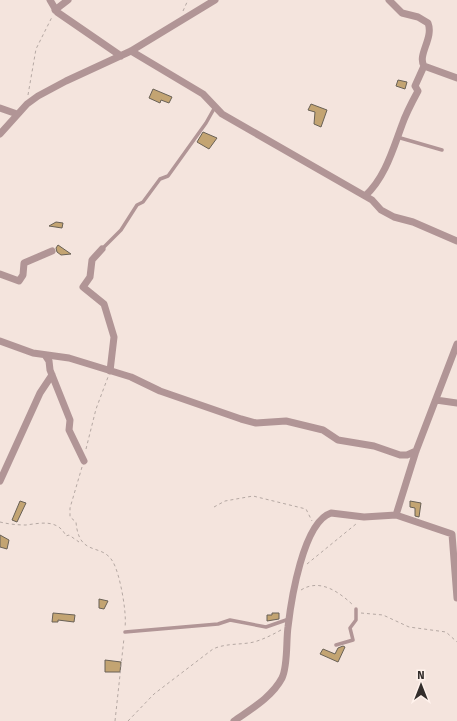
<svg xmlns="http://www.w3.org/2000/svg" width="457" height="721" font-family="'Fira Sans',sans-serif">
<rect width="100%" height="100%" fill="#f4e4dd"/>
<path fill="#c3a472" stroke="#696156" d="M398,80L407,82L405,89L396,86Z
M153,89L172,97L169,103L161,100L160,103L149,98Z
M311,104L327,110L321,127L314,124L315,112L308,110Z
M203,132L217,138L209,149L197,142Z
M56,222L63,223L62,228L49,226Z
M58,245L71,254L61,255L57,252L56,248Z
M20,501L26,503L17,522L12,520Z
M410,501L421,503L419,517L415,516V508L410,507Z
M0,535L9,540L7,549L0,547Z
M99,599L108,601L104,609L99,608Z
M53,613L75,615L74,622L58,620V622H52Z
M272,613H279V619L267,621V615H272Z
M343,646L345,647L338,662L320,654L323,649L335,654L338,648Z
M105,660L121,662L120,672H105Z"/>
<g fill="none" stroke-linecap="round" stroke-linejoin="round">
<path stroke="#b5a8a3" stroke-width="1" stroke-dasharray="3 3" stroke-linecap="butt" d="M183,11L188,0
M28,95L36,49L52,17
M86,449L96,409L108,377
M82,467L70,508V517L76,522C79,558 102,542 113,562C120,574 127,613 125,627
M214,507L225,501L253,496L306,509L312,521
M0,522C8,524 17,525 26,525C41,523 58,519 66,536L69,535L79,542
M307,564L356,524
M301,590C320,578 339,592 353,605
M361,613L383,615L409,627L446,632L457,642
M115,721L124,638
M128,721L154,694L213,649C226,643 241,645 254,642C264,639 272,635 281,630"/>
<path stroke="#b19596" stroke-width="3.5" d="M397,137L442,150
M102,249L121,230L137,205L143,202L160,179L168,176L206,123L215,107
M125,632L218,624L230,620L266,627L289,619
M336,645L353,640L350,628L356,620V609"/>
<path stroke="#b19596" stroke-width="7" d="M50,0L57,12L121,56
M389,0L402,13L418,17L428,23C434,38 417,55 424,66L457,78
M55,10L68,0
M131,51L203,94L222,114L372,200L381,210L394,217L413,222L457,241
M0,108L17,114
M0,134L27,104L38,96L66,81L131,51L215,0
M365,196C385,178 393,149 402,125C406,113 412,102 418,91L415,86L424,66
M102,249L92,260L90,277L83,287L104,304L114,337L110,371
M0,274L19,281L23,275L24,263L52,251
M0,341L33,353L69,358L131,377L160,391L241,419L256,423L286,421L323,430L338,440L374,446L400,455H407L416,451
M45,355L49,361L50,370L70,420L69,430L84,461
M436,400L457,403
M0,481L40,393L52,375
M396,515L452,534L457,598
M234,721C251,709 272,697 282,678C288,666 286,641 288,627C291,601 303,522 331,513L364,517L396,515L416,451L457,344"/>
</g>
<g transform="translate(421 685)" stroke="#fff2ec" stroke-width="3" paint-order="stroke">
<path d="M0-3L7 15L0 10L-7 15Z" fill="#332d2b"/>
<text y="-6" font-size="11" font-weight="bold" text-anchor="middle" fill="#332d2b">N</text>
</g>
</svg>
